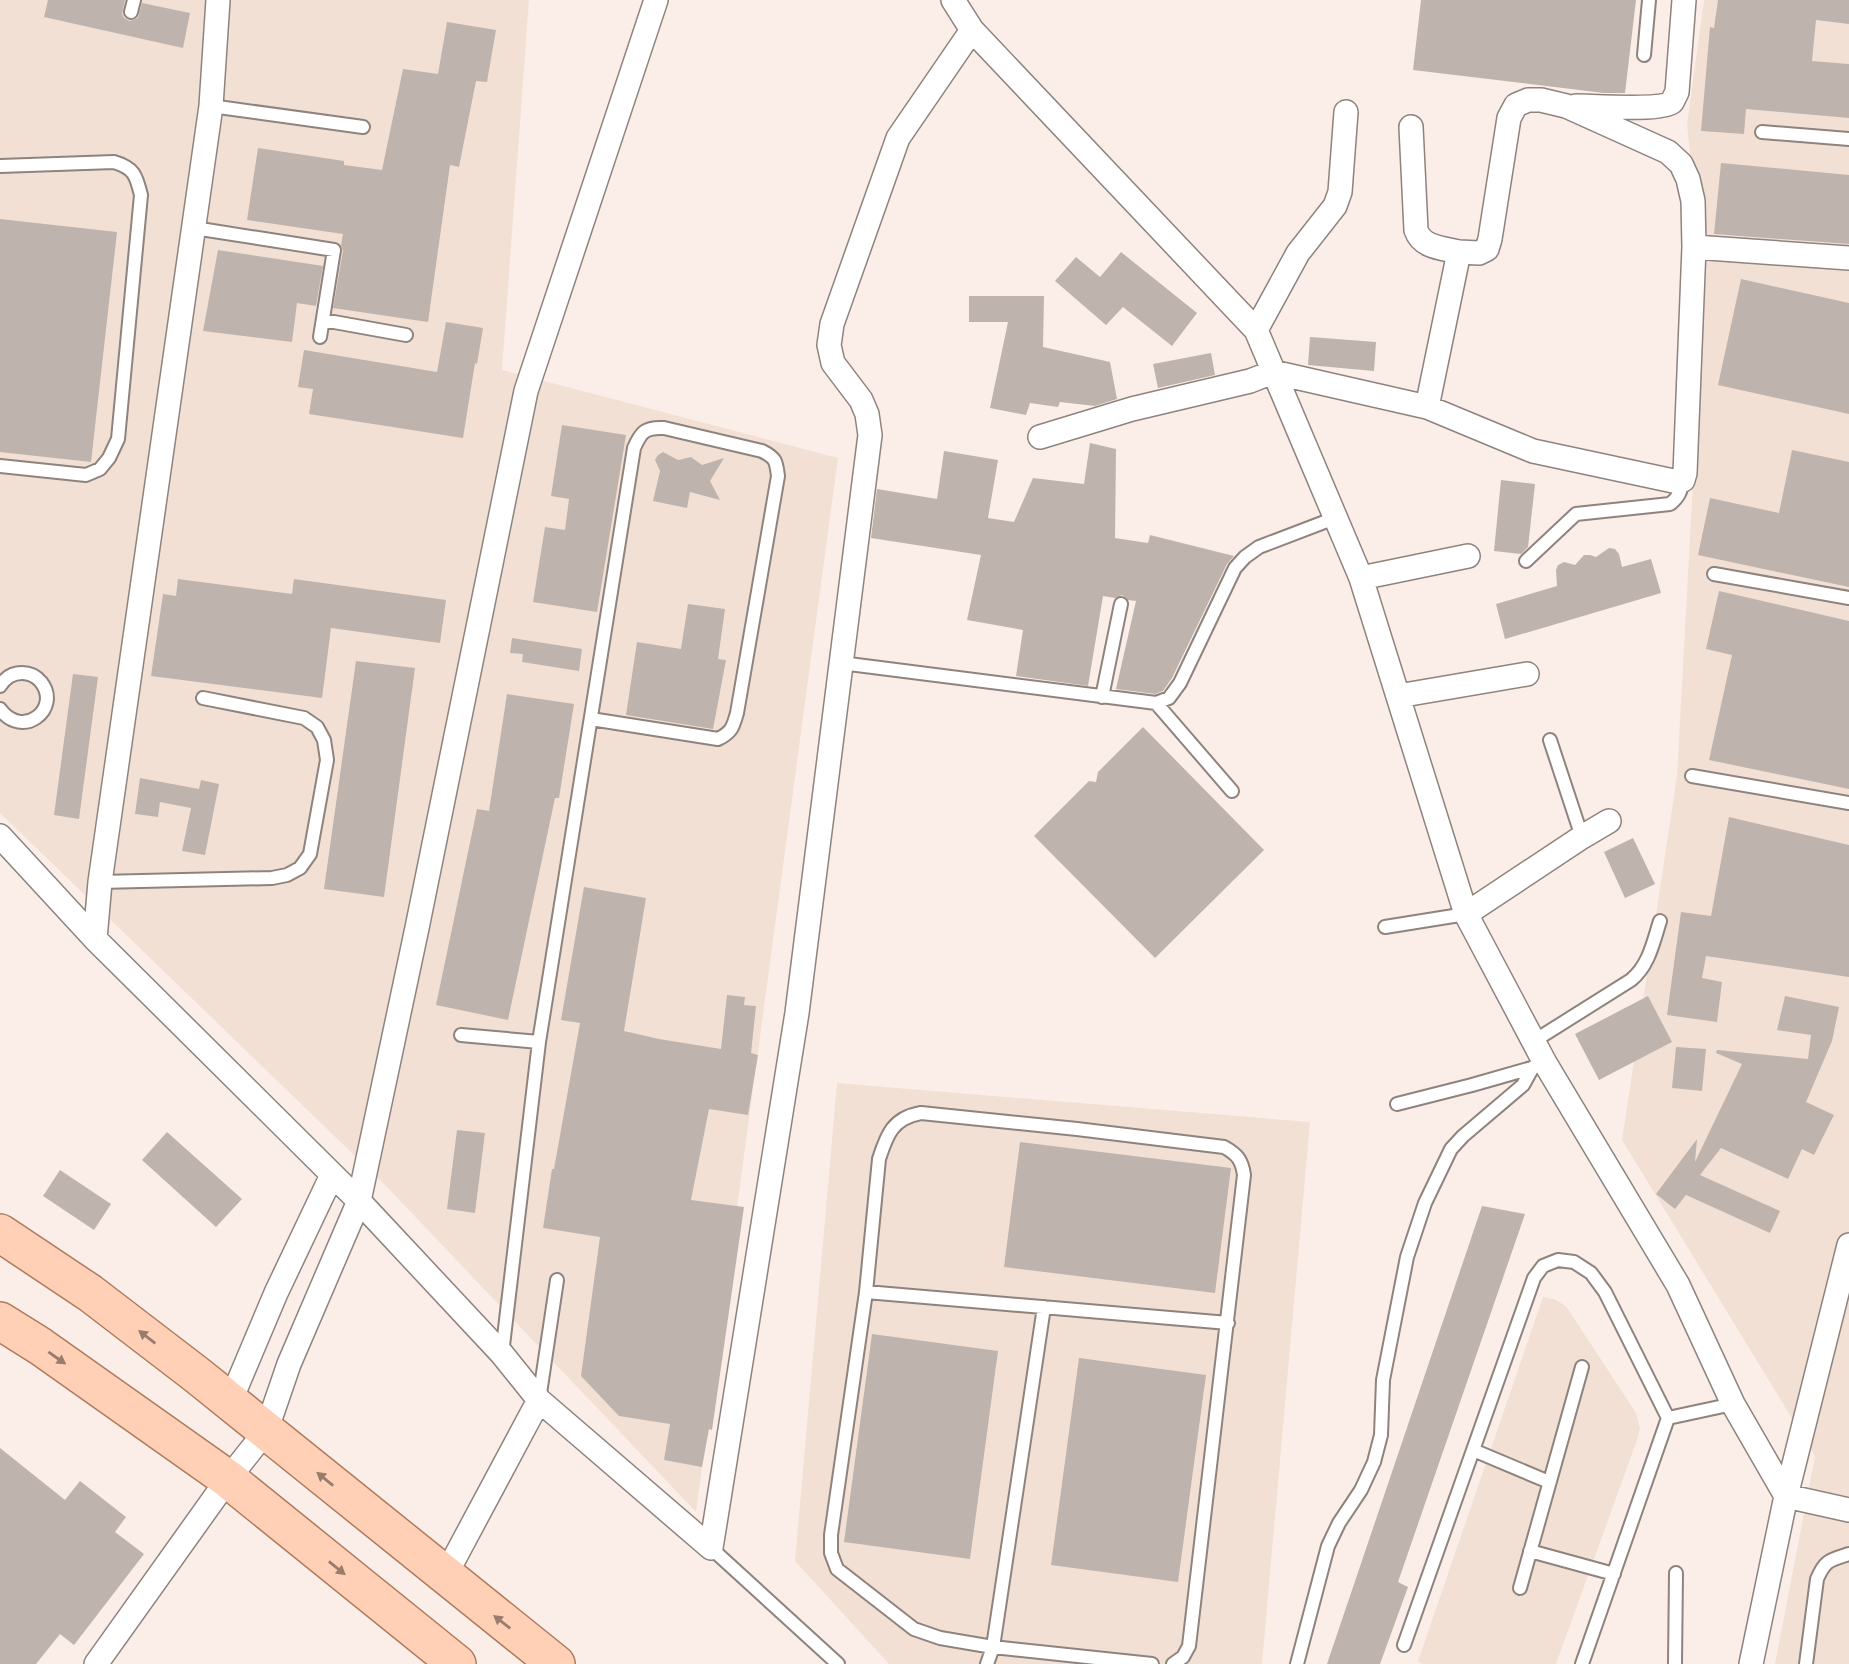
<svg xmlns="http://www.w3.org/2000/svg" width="1849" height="1664" font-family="Montserrat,sans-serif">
<rect width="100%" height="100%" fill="#fbeee8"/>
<path fill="#f3e0d5" d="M0,0H529L502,370L838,458L696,1512L385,1185L0,813Z
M1704,0H1849V1664H1775L1815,1456L1622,1140L1677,776L1704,280L1687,125Z
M837,1083L1310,1122L1262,1664H889L795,1561Z
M1543,1297L1554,1299L1566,1306L1636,1413L1640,1429L1636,1443L1556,1664H1422L1418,1661Z"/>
<path fill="#bfb3ad" d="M48,0H125L122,14L124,18L130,21L138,18L142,3L190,13L183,48L44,17Z
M1421,0H1636L1625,93H1604L1413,70Z
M1718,0H1849V24L1816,20L1812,61L1849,64V118L1746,109L1744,134L1701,131L1710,27L1714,28Z
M447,22L496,30L487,82L476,81L459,167L450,165L428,322L333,308L343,251L341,245L343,234L247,220L258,148L344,161V165L382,170L403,69L438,74Z
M1721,163L1849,175V244L1714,234Z
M0,219L117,232L91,462L0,452Z
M218,250L323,266L316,306L297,303L292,342L203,331Z
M1121,252L1197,313L1172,346L1123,307L1106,325L1055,281L1076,257L1100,277Z
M1741,279L1849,303V414L1718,385Z
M969,296H1044L1043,347L1110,362L1117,399L1095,406L1060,402L1058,407L1030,403L1026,415L990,408L1008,322H969Z
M446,322L483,328L477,364L475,363L463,438L309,414L313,389L298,387L304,350L437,372Z
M1310,337L1376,342L1374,371L1308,365Z
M1211,353L1215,375L1158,388L1153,364Z
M562,425L626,435L597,612L533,602L545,527L565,530L569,499L551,496Z
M1090,443L1116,449L1115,538L1148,543L1150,535L1234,556L1227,564L1172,678L1163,691L1155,694L1116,689L1136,601L1128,600L1122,595L1115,598L1103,596L1088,686L1016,676L1023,630L967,620L981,555L871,538L877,489L937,499L944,451L998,460L988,518L1014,522L1033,478L1084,484Z
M1792,450L1849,462V587L1698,555L1710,498L1779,513Z
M663,452L678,460L691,457L702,465L724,458L710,481L720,500L690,492L687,508L653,501L660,471L655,460L658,455Z
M1501,480L1535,484L1528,547L1521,554L1494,551Z
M1609,548L1615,549L1619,554L1622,567L1651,559L1661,593L1505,639L1496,604L1557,586L1556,570L1558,565L1564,562L1575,565L1584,555H1590L1596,557Z
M178,579L292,594L294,579L446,600L440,643L331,628L322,698L151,676L163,594L176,596Z
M1719,591L1849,621V789L1709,760L1732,655L1706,649Z
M688,604L725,609L718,659L726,660L713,729L626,715L637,642L681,649Z
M512,638L582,649L579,671L522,662L523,654L510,653Z
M356,661L415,668L384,897L324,889Z
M73,674L98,677L79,819L54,815Z
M507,694L574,704L559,798H555L508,1020L436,1005L477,809L489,811Z
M1143,727L1264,850L1155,958L1034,836L1089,781L1096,782L1098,772Z
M140,778L199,789L201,780L219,784L205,855L182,851L191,808L160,802L158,817L135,814Z
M1729,817L1849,845V977L1706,956L1702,978L1722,982L1717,1022L1667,1015L1681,912L1711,916Z
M1633,838L1655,884L1625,898L1604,852Z
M584,887L646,898L624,1031L659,1039L721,1049L727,995L745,997L744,1005L756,1006L751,1053L758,1055L748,1115L709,1109L691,1200L744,1207L712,1430L709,1429L702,1467L664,1460L670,1424L619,1416L581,1376L600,1237L543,1228L552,1169H554L580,1023L561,1020Z
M1648,996L1672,1042L1599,1080L1575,1034Z
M1785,996L1839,1007L1832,1041L1806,1102L1834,1115L1814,1155L1802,1149L1788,1179L1721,1148L1700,1175L1780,1211L1770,1233L1686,1195L1675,1209L1656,1194L1697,1139L1695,1162L1742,1064L1716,1053L1717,1050L1808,1059L1811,1035L1777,1030Z
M1676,1047L1706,1049L1702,1091L1672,1088Z
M457,1130L485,1133L475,1213L447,1209Z
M167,1132L242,1199L216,1227L142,1160Z
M1020,1142L1231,1168L1215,1293L1004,1267Z
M60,1170L111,1204L94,1230L43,1196Z
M1482,1206L1525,1214L1398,1582L1408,1587L1380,1664H1327Z
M872,1334L998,1351L970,1559L844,1542Z
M1079,1358L1206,1375L1178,1582L1051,1565Z
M0,1448L65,1500L80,1481L126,1517L115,1532L144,1554L74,1645L60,1634L36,1664H0Z"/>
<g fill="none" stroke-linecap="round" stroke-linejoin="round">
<g stroke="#8e837d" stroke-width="16">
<path id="lane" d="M131,12L134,0
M1644,55L1649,0
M211,106L363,127
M1762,132L1849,139
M0,166L114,162C134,168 136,175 141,195L118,439L109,458L100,469L86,475L0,466
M194,228L334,250L320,337
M323,320L406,335
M1526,561L1576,514L1670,504C1679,497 1681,491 1683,480
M1714,574L1849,598
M841,663L1156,703L1169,698L1180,683L1235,568L1245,557L1259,547L1335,518
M0,686C5,678 12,673 22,673C30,673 36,676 41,682C62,709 22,740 0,709
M1102,697L1121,604
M1156,703L1232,791
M1550,740L1582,837
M1692,776L1849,803
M100,882L272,878L287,875L300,868L310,854L327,760L324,740L317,727L304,718L203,698
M1385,927L1466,914
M461,1035L539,1042
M1534,1041L1631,980C1649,965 1653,943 1660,921
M1397,1104L1472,1085L1535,1067
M866,1292L1228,1323
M502,1354L539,1042L634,448C641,432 645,427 664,428L762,451C776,458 776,461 778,476L737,713C733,727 732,732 718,739L591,719
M539,1400L557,1280
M1668,1418L1733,1404
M1473,1450L1549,1482
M711,1548L838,1664
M1530,1551L1614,1574
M1520,1588L1582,1367
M1404,1645L1534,1278L1543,1266L1558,1260L1574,1262L1591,1273L1605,1292L1668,1418L1582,1664
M987,1664L993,1647L1044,1307
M1152,1664L993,1647L940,1638L914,1629L837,1569L831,1553V1535L866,1292L879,1159C887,1134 893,1118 921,1113L1077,1129L1224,1147C1237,1154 1242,1160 1244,1175L1189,1646L1183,1657L1173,1664
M1297,1664L1328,1546L1339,1523L1361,1490L1374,1462L1381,1435L1383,1380L1407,1257L1425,1203L1451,1149L1463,1136L1523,1085L1533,1067
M1675,1664L1676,1573
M1806,1664L1817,1579C1825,1560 1830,1560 1849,1554"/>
</g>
<g stroke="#8e837d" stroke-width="26">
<path id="street" d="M953,0L972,30L1256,330L1361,578L1466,914L1545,1063L1678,1285L1733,1404L1786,1496L1849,1510
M1576,106C1593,106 1661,111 1672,102C1673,100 1676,94 1677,92L1684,0
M1411,127L1416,230C1422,248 1443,248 1459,252
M1694,247L1849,258
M1256,330L1298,253L1335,206L1340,192L1346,112
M1040,437L1132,409L1250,381L1273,372L1427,407L1533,451L1678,482L1683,480L1685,473L1694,247L1693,201L1688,179L1681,164L1668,152L1566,106L1541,100H1528L1516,105L1509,118L1490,239L1487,249L1479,253L1459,252L1427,407
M1361,578L1468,556
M1398,696L1527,674
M0,836L95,939L359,1201L502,1354L539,1400L711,1548
M1466,914L1582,837L1609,821
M95,939L100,882L211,106L218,0
M230,1402L276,1293L332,1175
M711,1548L797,1013L870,435L867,414L861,400L833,363L829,345L832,324L898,138L972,30
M445,1576L539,1400
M96,1664L228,1479L266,1431L289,1364L359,1201L417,928L526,391L656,0
M1751,1664L1786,1496L1849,1245"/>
</g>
<g stroke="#ae7a5c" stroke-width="40">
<path id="primary" d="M0,1233L90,1293L197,1375L556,1664
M0,1321L40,1346L228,1479L457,1664"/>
</g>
<use href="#lane" stroke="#fff" stroke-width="12"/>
<use href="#street" stroke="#fff" stroke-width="23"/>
<use href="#primary" stroke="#ffd0b5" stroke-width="37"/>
</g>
<defs><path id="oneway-solid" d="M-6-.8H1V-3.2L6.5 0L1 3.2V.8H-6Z" transform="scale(1.75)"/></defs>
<g fill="#987c6c">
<use href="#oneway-solid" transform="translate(147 1337) rotate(-142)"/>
<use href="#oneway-solid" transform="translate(57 1358) rotate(35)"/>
<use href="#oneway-solid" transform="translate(325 1479) rotate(-141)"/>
<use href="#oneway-solid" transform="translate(337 1568) rotate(39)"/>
<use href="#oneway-solid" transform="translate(502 1622) rotate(-142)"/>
</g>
</svg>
